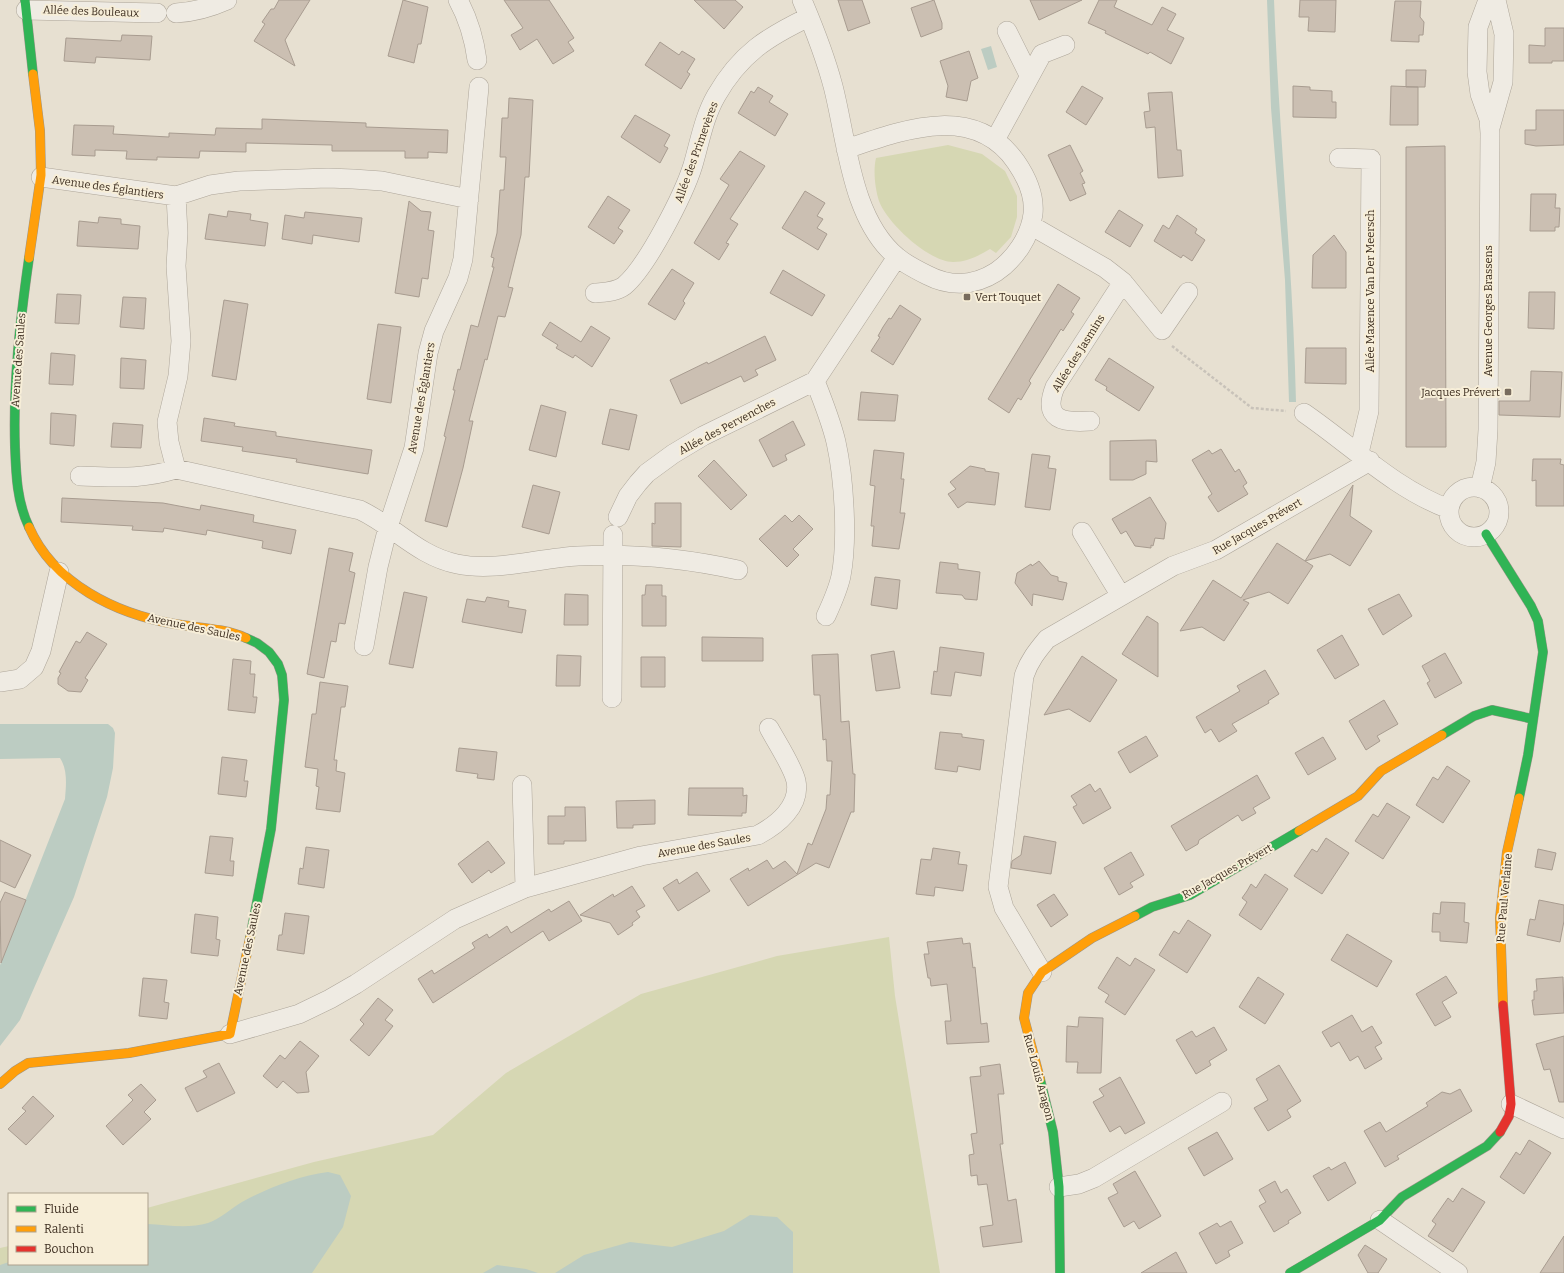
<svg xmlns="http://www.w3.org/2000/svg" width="1564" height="1273" font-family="Bitter,serif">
<rect width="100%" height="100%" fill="#e7e0d1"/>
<path fill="#d6d7b3" d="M948,145L982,154L1005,171L1017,196V217L1011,237L996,253L990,249C978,256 967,262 953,262C929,262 887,223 879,201C875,189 873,170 876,158Z
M889,937L895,996L940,1273H0V1248L9,1246V1264H147V1208L314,1162L433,1135L506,1073L641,994L777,956Z"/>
<path fill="#bcccc2" d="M1267,0H1274C1279,134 1293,268 1296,402H1289L1285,280L1271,108Z
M991,46L997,67L988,70L981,49Z
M0,724H108L113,728L115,733L113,768L107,797L74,897L20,1020L0,1046V965L65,799C66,786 68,770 60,758L0,759Z
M328,1172L340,1175L351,1196L343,1227L312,1273H0V1265L9,1262V1264H147V1224C167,1225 188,1229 208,1223C220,1219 230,1209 242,1202C268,1188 298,1176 328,1172Z
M750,1215L777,1217L793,1232V1273H555L584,1255L630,1242L672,1247L724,1231Z
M497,1265L526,1269L538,1273H483Z"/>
<path fill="#cbbfb2" stroke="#a89c90" d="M279,0H310L285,40L295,66L254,41L265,24L262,22L271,9H274Z
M403,0L428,7L421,44H418L414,63L388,56Z
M504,0H549L574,38L568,42L574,51L553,64L537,39L520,50L511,35L523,28Z
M694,0H735L743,7L724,29Z
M838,0H862L870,23L848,31Z
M934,0L942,23V29L921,37L911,8Z
M1030,0H1082L1039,20Z
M1099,0H1117L1114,7L1152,25L1162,7L1176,14L1167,30L1184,38L1171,64L1150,52L1148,54L1105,33L1106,31L1088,23Z
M1300,0H1336L1335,32L1308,31L1309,17H1299Z
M1395,1H1421L1420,17L1424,22L1423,35H1419V42L1391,41Z
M1545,28H1564V61H1552V63H1529V45L1545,46Z
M122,35L152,36L150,60L96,57L95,63L64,61L66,38L121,41Z
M660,42L679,55L682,51L695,59L687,72L690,74L681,89L645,65Z
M969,51L978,78L971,81L967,101L946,97L948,86L940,61Z
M1406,70H1426L1425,87H1406Z
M1082,86L1103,98L1086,125L1066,112Z
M1293,86L1310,87V90L1332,91V102H1336V118L1293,117Z
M1391,86L1418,87V125H1390Z
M758,87L773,96L769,102L788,114L775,136L738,113L751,91L754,93Z
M1172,92L1177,150H1181L1183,176L1158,178L1155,127L1146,128L1144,112L1150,111L1148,93Z
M509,98L533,100L529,177H525L521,235L508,287L513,288L505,317L498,316L487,360L485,359L469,421H473L463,468L447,527L425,521L446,437L444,436L455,390H453L458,369L460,370L471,325L478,327L494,267H492L494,258L491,257L497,233L500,190H504L506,157H500L502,118H508Z
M1536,110H1564V145L1536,146L1525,144V130H1536Z
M635,115L670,135L664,146L668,148L660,163L621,137Z
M262,119L366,123V127L448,130L447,153L428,152V158H405V151H332V145L246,143V152L200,151L199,158L157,157V160L126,159L127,151L95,150V156L72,155L74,125L114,126L113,134L169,137V133L215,135L216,128L262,129Z
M1070,145L1083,171L1080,173L1085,183L1082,184L1086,194L1070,201L1048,155Z
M1445,146L1446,447H1406V147Z
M740,151L765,166L730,219L738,224L726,243L729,244L719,260L694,243L729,185L720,179Z
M805,191L825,203L817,216L823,219L817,228L827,234L818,250L782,228Z
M1531,194H1556L1555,208H1560L1559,227H1555V231H1530Z
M608,196L630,210L618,228L623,231L614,244L588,227Z
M409,201L421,211L431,212L428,230L434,231L428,279L422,278L419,297L395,293Z
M1119,210L1143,225L1130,247L1105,232Z
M228,211L251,214L250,220L268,223L265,246L205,239L209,214L227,217Z
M305,212L362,218L359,242L313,235L312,244L282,239L285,215L304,218Z
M1177,215L1197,229L1195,233L1205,240L1192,261L1183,255L1181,258L1154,241L1163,225L1169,229Z
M99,217L121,219V224L140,226L138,249L77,246L79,221L98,223Z
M1334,235L1346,252V288H1312L1313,255Z
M672,269L694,283L683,301L685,303L675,320L648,304Z
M783,270L825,295L812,316L770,293Z
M1058,284L1080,298L1071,312L1074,314L1063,331L1061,329L1029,381L1031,383L1021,400L1018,398L1009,413L988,399Z
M1529,292H1555L1554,329L1528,328Z
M57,294L81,295L79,324L55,323Z
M123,297L146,298L144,329L120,327Z
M224,300L248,304L236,380L212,376Z
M900,305L921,319L893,365L871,351L880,337L878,336L883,327L889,318L891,319Z
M550,322L581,342L591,326L610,338L592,367L575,355L573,358L556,348L558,345L542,335Z
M378,324L401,327L391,403L367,399Z
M765,336L776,360L755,370L758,375L744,382L741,376L681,404L670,380L707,362L708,364Z
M1306,348H1346V384L1305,383Z
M51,353L75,355L73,385L49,384Z
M121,358L146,360L144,389L120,388Z
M1109,358L1154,387L1139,411L1106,390L1107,387L1095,380Z
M1531,371L1562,372L1560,417L1499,415V401H1530Z
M861,392L898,395L895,421L858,420Z
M541,405L566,412L556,457L529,450Z
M610,409L637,415L629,450L602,444Z
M51,413L76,415L74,446L50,444Z
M204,418L235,423L234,426L276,432V436L372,450L368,474L296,462L297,459L242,451L243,447L201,441Z
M793,421L805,445L785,455L787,460L773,467L759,440Z
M113,423L143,425L141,448L111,447Z
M1149,440H1156L1157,462L1146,461V474L1133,480H1110V441Z
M1221,449L1235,472L1239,469L1247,483L1243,486L1248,494L1218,512L1208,497L1212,494L1192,460L1209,450L1212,454Z
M874,450L904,453L901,479H904L900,513H905L899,549L872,546L874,526H871L875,486L870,485Z
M1032,454L1050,456L1048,468L1056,469L1050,510L1025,507Z
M1533,459H1561L1560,464L1564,465V506H1536V480L1532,481Z
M714,460L747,495L731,510L698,476Z
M970,466L985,469V471L999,473L995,505L967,502L958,508L948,494L956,489L950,482Z
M533,485L560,492L549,534L522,527Z
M1353,485L1350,516L1372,531L1350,566L1330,554L1305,561L1313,566L1288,604L1269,592L1243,600L1249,603L1224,641L1202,627L1180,631L1213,580L1241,598L1277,543L1305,561Z
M1150,497L1166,523L1164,539L1155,538L1153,546L1151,545V548L1135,546L1126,531L1121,534L1112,519Z
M62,498L163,503L200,510L201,505L254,515L253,522L296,530L291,554L262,548L263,541L207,530L206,535L164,528L163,532L132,530L133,526L61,522Z
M655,503H681V547L652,546V523L655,524Z
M785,515L792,522L799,515L813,529L793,549L799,555L787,567L759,539Z
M329,548L353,553L349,571L355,573L345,624L339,623L336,642L331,641L324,678L307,674Z
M1039,561L1051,575L1058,577V581L1067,583L1063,600L1033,594L1032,606L1015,583L1017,573L1031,564L1032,566Z
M940,562L958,564V569L980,572L977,600L965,599L962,595L936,593Z
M875,577L900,580L897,609L871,605Z
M646,585H662V596H666V626H642V595H645Z
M404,592L427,597L413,668L389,664Z
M565,594L588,595V625H564Z
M1399,594L1412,616L1383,635L1368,609Z
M487,597L509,601L508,607L526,610L522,633L462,622L467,599L485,602Z
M1147,616L1158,623V677L1122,654Z
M87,632L107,644L85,678L88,680L81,692L68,691L58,684V678L61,673L59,672L76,641L80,643Z
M1342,635L1359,665L1335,679L1317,650Z
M702,637L763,638V661H702Z
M940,647L984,653L981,676L955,672L951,696L931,694L934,671L937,672Z
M894,651L900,688L876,691L871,655Z
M1445,653L1462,683L1435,698L1427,683L1430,681L1422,666Z
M838,654L841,722L849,721L853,774H855L854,812H851L829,868L816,863L748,906L730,879L748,868L749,871L767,860L773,869L785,861L797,874L808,843L812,845L826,809L827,795H830L832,761H827L826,739L823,740L820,695H814L812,655Z
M557,655L581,656L580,686H556Z
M1082,656L1117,680L1090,722L1069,709L1044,715Z
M641,657H665V687H641Z
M233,659L251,661L250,674H255L253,697H257L255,713L228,710Z
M1265,670L1279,694L1268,701L1269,703L1232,724L1237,731L1219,742L1211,729L1205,733L1196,717L1240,691L1237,686Z
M320,682L348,686L345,707H341L334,760H337L336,771L345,773L340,812L316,809L319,787L316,786L318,769L305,767L312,714H316Z
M1384,700L1398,724L1377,736L1380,741L1366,750L1349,721Z
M940,732L962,734V737L984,740L980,770L958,766L957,772L935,769Z
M1146,736L1158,756L1130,773L1118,752Z
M1323,737L1336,759L1308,775L1295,753Z
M459,748L497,752L494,780L477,778L478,774L456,771Z
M222,757L247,760L244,781H248L246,797L218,794Z
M1447,766L1470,781L1443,823L1416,805L1433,777L1438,780Z
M1257,775L1270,798L1253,808L1256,813L1242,821L1238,815L1199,840L1198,844L1186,851L1171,826Z
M1090,784L1095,792L1100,788L1111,808L1083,824L1073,807L1077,805L1071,796Z
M689,788H743V796L747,795L746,813H742V816L688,815Z
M655,800V824L633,825V828H617L616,801Z
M1387,803L1410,817L1383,859L1355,841L1373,814L1378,817Z
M565,807H585L586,841H564V844H548V816H565Z
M210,836L233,838L230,861H234L233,876L205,873Z
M1024,836L1056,842L1051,874L1011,868L1012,861L1021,855Z
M1326,838L1349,853L1322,894L1294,876L1312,849L1317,852Z
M0,840L31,855L15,888L0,881Z
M488,841L505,863L491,873L489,870L472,883L458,864Z
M306,847L329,850L324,888L298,884L300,868L303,869Z
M933,848L960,852L958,864L967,865L963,891L935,887L934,896L916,894L921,859L931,860Z
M1538,849L1556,853L1552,870L1535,867Z
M1131,852L1144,875L1130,883L1133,887L1119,895L1104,868Z
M697,872L710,891L678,911L663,888L677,879L679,884Z
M1265,874L1288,889L1261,930L1239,915L1247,902L1242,898L1247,891L1251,884L1256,888Z
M632,886L645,906L636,911L640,917L632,923L633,925L618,935L610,923L580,915L613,894L614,897Z
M5,892L26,900L1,963L0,903Z
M1054,894L1068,915L1051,927L1037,905Z
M1539,900L1564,905V921L1560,942L1527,935L1530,919L1535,920Z
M569,901L582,921L549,941L543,931L433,1003L418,979L432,970L434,974L475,948L472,943L487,934L489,938L507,926L511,933L549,909L551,912Z
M1441,902L1465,903L1464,922L1469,923L1467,943L1440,941V932H1432L1433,913L1440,914Z
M285,913L309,916L304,954L277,950L279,935H282Z
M195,914L218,917L216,939L220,940L218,956L191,953Z
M1188,920L1211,935L1187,973L1159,955L1174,931L1179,934Z
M1347,934L1392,961L1377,987L1331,960Z
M962,938L963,944L970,943L973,968L975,967L981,1024L987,1023L989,1042L947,1044L945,1021H951L947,984L931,986L930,978H928L924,954H929L927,942Z
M1117,957L1130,966L1135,958L1155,970L1125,1015L1105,1002L1109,995L1098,988Z
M1446,976L1457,993L1442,1002L1451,1017L1435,1026L1416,994Z
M1258,977L1284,994L1265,1024L1239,1007Z
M1563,977L1564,1013L1534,1015L1532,1000H1534V991H1537L1536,979Z
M143,978L167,980L164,1002L169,1003L167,1019L139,1016Z
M378,998L393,1010L385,1020L393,1026L369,1056L350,1040L364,1024L360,1020Z
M1352,1015L1362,1032L1372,1026L1382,1043L1375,1047L1382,1059L1365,1069L1358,1056L1350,1061L1339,1042L1331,1047L1322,1032Z
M1079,1017L1103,1018L1101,1073H1077L1078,1062H1066L1067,1026L1078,1027Z
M1214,1027L1227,1050L1209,1061L1211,1065L1196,1074L1176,1040L1192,1031L1196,1037Z
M1564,1036V1102H1559L1550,1069L1544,1070L1536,1044Z
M300,1041L319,1056L306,1072L309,1092L297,1093L283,1081L277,1088L263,1076L280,1055L285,1059Z
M219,1063L235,1093L197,1112L185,1088L207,1077L203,1071Z
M1000,1064L1004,1094H998L1003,1144H1000L1008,1201L1016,1199L1022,1242L983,1247L980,1227L993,1225L987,1184L978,1185L977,1175L971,1176L969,1155L974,1154L971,1134L977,1133L970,1077L981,1076L980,1067Z
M1279,1065L1301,1101L1287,1110L1291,1117L1268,1131L1254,1108L1268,1100L1256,1079Z
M1120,1077L1145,1123L1125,1134L1120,1126L1110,1132L1093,1102L1104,1096L1099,1089Z
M141,1084L156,1100L144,1112L151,1119L123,1145L106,1126L133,1100L128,1095Z
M1460,1089L1472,1111L1397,1156L1399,1159L1385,1167L1364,1131L1380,1122L1386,1132L1428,1106L1426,1103L1442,1092L1450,1094Z
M33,1096L54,1116L26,1145L8,1129L26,1111L22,1108Z
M1217,1132L1233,1159L1204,1176L1188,1148Z
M1529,1140L1551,1153L1524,1194L1500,1177L1516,1152L1520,1155Z
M1345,1162L1356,1183L1328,1201L1313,1176L1329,1167L1331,1170Z
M1135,1171L1161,1216L1139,1229L1134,1221L1124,1227L1108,1198L1118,1193L1113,1184Z
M1275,1181L1281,1193L1287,1189L1301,1213L1288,1221L1289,1223L1274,1232L1259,1206L1266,1202L1259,1190Z
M1462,1188L1485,1202L1453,1252L1428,1236L1436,1224L1432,1221L1448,1198L1453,1202Z
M1231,1221L1243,1243L1228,1251L1230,1256L1216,1264L1199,1233L1217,1223L1220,1227Z
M1564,1236V1273H1540Z
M1365,1245L1387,1259L1378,1273H1368L1358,1255Z
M1176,1252L1187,1273H1141Z"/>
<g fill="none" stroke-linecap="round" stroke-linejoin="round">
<g stroke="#ada599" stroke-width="20">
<path id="street" d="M458,0C469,20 474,38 477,60
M802,0C814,28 825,56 833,86C847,140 851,219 897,257C905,264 917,270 927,275C950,287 974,286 996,272C1015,259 1030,237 1033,214C1035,195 1027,178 1016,162C974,102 903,130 846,149
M26,10L157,13
M176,13C195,12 209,8 227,0
M1007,31L1029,75
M1490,128L1503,82L1504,34L1496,0
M995,140L1042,54L1065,45
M1339,158L1371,159L1369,411L1359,453
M41,177L176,196L210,185L239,181L328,178L353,179L382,181L469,199
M176,196L178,233L176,266L181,341L178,376L167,422L169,442L176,469
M1032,226L1105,268L1123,282L1162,330L1188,292
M595,293C605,292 616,292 624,286C647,267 684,194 693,165C700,141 704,117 716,96C740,54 767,37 809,17
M815,381C823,401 831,421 836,442C844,478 848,539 841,576C838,590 832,603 826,616
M1304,413C1352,446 1395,489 1449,509
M1090,421C1063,423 1042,420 1055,387L1123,282
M80,476C115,477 141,480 176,469L360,510C394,526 418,556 457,564C496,572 539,558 578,556C633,553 684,558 738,570
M1449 512a25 25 0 1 1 50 0a25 25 0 1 1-50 0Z
M1480,488L1486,462L1488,430L1490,133L1489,119L1480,94L1477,72L1478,27L1488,0
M618,517L628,496L638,483L647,473L673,454L703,436L815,381L897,257
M1082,532L1121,596
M364,646L378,567L388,527L414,448L428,353L434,331L458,278L463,259L479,87
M0,682L20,679L34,667L41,651L59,572
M612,698L613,535
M522,785L525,888
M1042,972L1004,908L998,887L1024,676C1029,661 1037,651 1047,639L1173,566L1216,550L1370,461
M230,1034L299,1014L330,999L356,984L455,919L525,888L641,856L758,835C777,825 801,806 796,781C793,767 776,741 769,728
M1511,1104L1564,1129
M1059,1187L1079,1184L1094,1178L1222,1102
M1380,1220L1458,1273"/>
</g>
<g stroke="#9c958a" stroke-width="10">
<path id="fast" d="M25,0L33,74
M29,527C17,502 16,475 15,447C13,383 20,321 29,258
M1486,534L1531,606L1538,621L1543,652L1528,755L1519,798
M246,638L257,643L269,652L278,664L282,675L284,700L271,829L250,938
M1442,735L1474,716L1492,710L1533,719
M1135,916L1152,907L1190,895L1299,831
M1040,1079L1053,1132L1059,1187L1060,1273
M1290,1273L1380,1220L1402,1197L1487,1146L1500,1132"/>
</g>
<g stroke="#9c958a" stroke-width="10">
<path id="slow" d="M29,258L41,175L40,131L33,74
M29,527C54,584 116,614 175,624C198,628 224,628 246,638
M1299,831L1358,796L1381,771L1442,735
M1503,1005L1500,918L1507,852L1519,798
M1040,1079L1024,1018L1028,993L1042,972L1092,938L1135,916
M0,1084L15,1071L28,1063L129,1053L230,1034L250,938"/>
</g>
<g stroke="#9c958a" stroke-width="10">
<path id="jam" d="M1500,1132L1509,1116L1511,1104L1503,1005"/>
</g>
<path stroke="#c8c2b9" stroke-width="2.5" stroke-dasharray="3 2" stroke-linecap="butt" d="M1172,346L1252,408L1286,411"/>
<use href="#street" stroke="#efebe3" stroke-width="19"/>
<use href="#fast" stroke="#30b455" stroke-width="9"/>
<use href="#slow" stroke="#ff9f0a" stroke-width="9"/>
<use href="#jam" stroke="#e5322d" stroke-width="9"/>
</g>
<g fill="#786c5e" stroke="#f7eed8" stroke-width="1.5">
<rect x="963" y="293" width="8" height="8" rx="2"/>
<rect x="1504" y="388" width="8" height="8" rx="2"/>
</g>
<g text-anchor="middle" stroke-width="4" stroke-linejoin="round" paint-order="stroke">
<g font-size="11" fill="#3d2e20" stroke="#f7eed8">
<text transform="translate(91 11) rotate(2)" y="4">Allée des Bouleaux</text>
<text transform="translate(696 152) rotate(-70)" y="4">Allée des Primevères</text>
<text transform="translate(108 187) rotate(8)" y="4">Avenue des Églantiers</text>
<text transform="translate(1370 291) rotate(-90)" y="4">Allée Maxence Van Der Meersch</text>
<text transform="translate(1488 311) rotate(-90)" y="4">Avenue Georges Brassens</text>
<text transform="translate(1078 353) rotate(-58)" y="4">Allée des Jasmins</text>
<text transform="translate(18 360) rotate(-86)" y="4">Avenue des Saules</text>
<text transform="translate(421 398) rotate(-80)" y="4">Avenue des Églantiers</text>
<text transform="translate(727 426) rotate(-28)" y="4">Allée des Pervenches</text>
<text transform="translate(1257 526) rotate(-30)" y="4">Rue Jacques Prévert</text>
<text transform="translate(194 627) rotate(12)" y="4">Avenue des Saules</text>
<text transform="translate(704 845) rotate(-10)" y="4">Avenue des Saules</text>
<text transform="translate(1227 871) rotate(-29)" y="4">Rue Jacques Prévert</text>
<text transform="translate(1504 898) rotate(-85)" y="4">Rue Paul Verlaine</text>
<text transform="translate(247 949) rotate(-78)" y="4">Avenue des Saules</text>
<text transform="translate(1039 1077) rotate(75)" y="4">Rue Louis Aragon</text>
</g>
<g font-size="11" fill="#3d2e20" stroke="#f7eed8" text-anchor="start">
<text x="975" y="301">Vert Touquet</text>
<text x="1500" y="396" text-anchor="end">Jacques Prévert</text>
</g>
</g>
<rect x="8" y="1193" width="140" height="72" fill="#f7eed8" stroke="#ada18e"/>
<rect x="16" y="1206" width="20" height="6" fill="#30b455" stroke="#ada18e"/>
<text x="44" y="1213" font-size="12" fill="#3d2e20">Fluide</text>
<rect x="16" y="1226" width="20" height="6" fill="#ff9f0a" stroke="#ada18e"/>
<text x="44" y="1233" font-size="12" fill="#3d2e20">Ralenti</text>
<rect x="16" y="1246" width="20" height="6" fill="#e5322d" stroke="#ada18e"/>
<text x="44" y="1253" font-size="12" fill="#3d2e20">Bouchon</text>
</svg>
